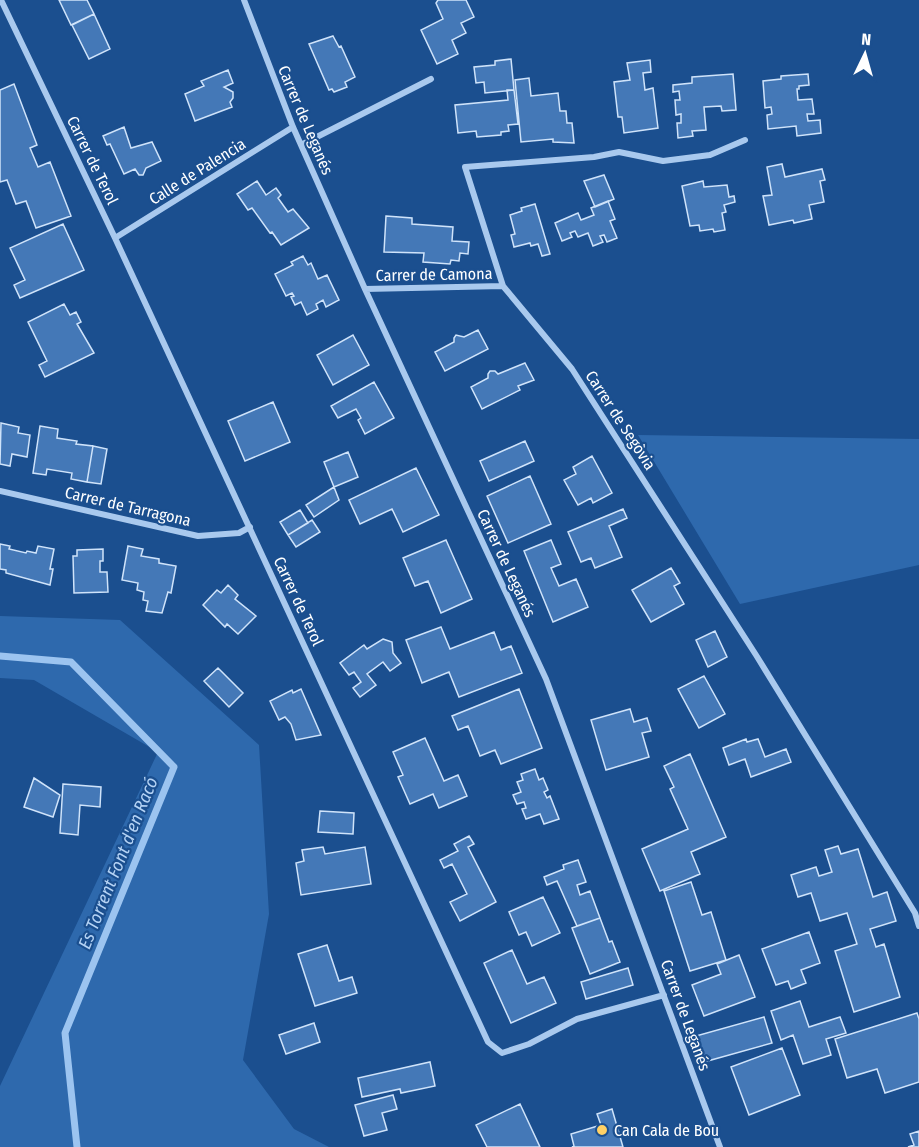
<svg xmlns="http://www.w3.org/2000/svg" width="919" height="1147" font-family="'Fira Sans Condensed',sans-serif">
<rect width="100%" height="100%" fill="#1b4f8f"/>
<path fill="#2e69ad" d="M638,435L919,439V565L740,604Z
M0,616L120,620L259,745L269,914L243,1060L294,1129L329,1147H0V1086L158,752L34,680L0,678Z"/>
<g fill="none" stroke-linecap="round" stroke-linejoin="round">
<path stroke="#9cc4f0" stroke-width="7" d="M0,656L71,662L174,767L65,1033L77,1147"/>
</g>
<path fill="#4478b7" stroke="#cfe3fa" stroke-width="1.5" d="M59,0H87L94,14L71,25Z
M438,0H466L474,17L461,23L466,33L452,40L458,54L437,64L421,30L443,19L436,3Z
M94,14L110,49L89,59L72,25Z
M333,36L339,47L341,46L355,77L345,82L347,87L334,92L332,89L329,90L309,44Z
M511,59L514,90L485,93L484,82L476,83L474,67L495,65V61Z
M650,60L651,72L643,73L645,90L653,88L658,128L624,133L622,117H618L614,82L630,80L627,63Z
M228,70L233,83L224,87L233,92V98L230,102L232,107L195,121L185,94L204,86L201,81Z
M733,74L736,110L722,111L721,106L704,107L706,130L692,131L693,136L678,138L677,123H681V114L676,115L675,100H680L679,91L673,92V85L692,83V77Z
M808,74L809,85L799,86V89H797L798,100L812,99L814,114H807L808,121L820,120L821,133L797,136L796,126L768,129L767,115L772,114L771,107L765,108L763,81L781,79V76Z
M529,78L531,96L558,93L560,111H566L567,123H572L574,143L553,142V139L521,142L515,80Z
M14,84L37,145L30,148L38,167L50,162L71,216L36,228L26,201L16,204L7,180L0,182V90Z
M507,90H514L518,124L508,125L509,131L501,132V135L477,137L476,131L458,133L455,105L508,100Z
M124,127L131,148L152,142L161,161L146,168L143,175H139L135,169L124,174L110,144L107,145L103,136Z
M782,164L785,177L822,169L825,180L820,181L824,202L809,205L812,219L794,223L793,220L769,225L763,196L772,195L767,167Z
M604,175L614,199L595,207L584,181Z
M257,181L266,195L276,188L281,195L278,198L288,212L293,209L309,228L281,245L272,232L270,233L252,208L248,210L237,194Z
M703,181L704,187L727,185L729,197L734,196L735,202L724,205L726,212L722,213L725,230L714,232L713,229L700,231L699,225L690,226L682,186Z
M608,201L615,219L610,221L617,238L607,242L604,235L600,236L603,242L593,246L588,233L578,237L575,231L570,233L572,237L562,241L555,223L578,213L581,220L594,215L591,208Z
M535,204L550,254L542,256L538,244L531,246L530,243L514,247L511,235L515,234L510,215L522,211L521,208Z
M386,216L412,218V224L453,227L452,241L469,242L468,254L460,253L459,261L451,260L450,264L423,262L424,253L384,252Z
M63,224L84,270L20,298L14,285L25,280L10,248Z
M303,256L308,265L311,263L318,279L327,275L339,300L326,307L323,300L316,304L318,309L307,315L301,302L295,305L291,297L294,296L292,293L286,296L275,274L293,265L291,262Z
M64,304L70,315L76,312L81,322L77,324L94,353L45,377L39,365L47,361L28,322Z
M478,330L488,349L445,371L435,352L454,342V338L456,335L464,337Z
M353,335L369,365L333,385L317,355Z
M525,363L534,380L518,386L520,390L482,409L471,387L488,378V374L490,371H495L498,374Z
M374,382L394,418L365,434L358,420L361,418L356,409L338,418L331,406Z
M273,402L290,442L245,461L228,421Z
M1,423L19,427L18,433L30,435L27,457L12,454L10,466L0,464Z
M40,426L58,429L57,438L77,441L76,444L93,446L87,482L71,479L72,473L47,469L46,475L33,473Z
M525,441L534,461L489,481L480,461Z
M93,446L107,449L101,484L87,482Z
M348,452L358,477L334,487L324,462Z
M592,456L612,493L593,503L591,498L578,505L564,480L576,474L573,467Z
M416,468L439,515L403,532L392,509L360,524L349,500Z
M530,476L551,524L508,543L487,496Z
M334,487L339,500L314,517L306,505Z
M623,509L627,518L609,526L622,557L595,568L591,558L581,562L568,532Z
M300,510L308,523L288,535L280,522Z
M312,520L320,532L296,547L288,535Z
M446,540L472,599L441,613L428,581L415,586L403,558Z
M551,540L561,564L551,568L559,586L576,579L588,607L553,622L524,551Z
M0,544L10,546L9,549L26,553L27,551L36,553L38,546L54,549L50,569H53L50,585L6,573V570L0,569Z
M128,546L143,549L141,556L159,559V563L176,566L171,593L168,592L162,613L146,611L148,601L143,600L144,592L137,590L138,583L122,580Z
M103,549V561H100V572H107L108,592L74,593L73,556H77V550Z
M671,568L680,583L674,586L684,604L651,622L632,590Z
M228,585L238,595L235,599L256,616L238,634L227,624L225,627L203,605L217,590L221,593Z
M441,627L450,649L494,632L501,650L511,646L522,673L459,697L449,672L422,683L406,640Z
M715,631L727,657L708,667L696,640Z
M383,639L392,642L393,653L401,663L390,671L383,662L367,674L376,685L360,697L353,688L361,682L354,672L349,675L340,663L364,645L367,649Z
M218,668L243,693L229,707L204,681Z
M704,676L725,714L699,728L678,689Z
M301,689L321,735L296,740L291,724L285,717L279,720L270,701L292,690L293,693Z
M519,689L542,748L501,764L495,750L480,756L468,726L458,730L452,716Z
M630,709L634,722L647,718L651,731L642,733L649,757L606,770L591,720Z
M425,738L444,781L458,775L467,796L439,808L433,794L410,804L398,777L403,775L393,752Z
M746,739L747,742L758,739L765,757L786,749L791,762L751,777L745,759L729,765L723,748Z
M690,754L726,837L691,852L700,874L660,891L642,849L688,829L670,789L674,787L664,766Z
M535,769L539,780L543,778L548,790L544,792L547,798L550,796L559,819L544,824L540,814L526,819L522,809L526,808L524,802L517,804L513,795L521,792L517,782L523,780L521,774Z
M34,778L60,795L53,817L24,807Z
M63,784L101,787L100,807L80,805L78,835L60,833Z
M320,811L354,813L353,834L318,832Z
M469,836L474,844L468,847L496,902L460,921L450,902L467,894L452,864L444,868L440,860L458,851L454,844Z
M838,846L841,854L858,849L873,897L887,892L896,921L870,929L876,947L884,944L900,997L854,1012L835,951L857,944L847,913L820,921L811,893L798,897L791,875L816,867L819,876L832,872L825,850Z
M323,847L325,854L365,847L371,884L301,895L296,863L304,861L302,850Z
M578,860L586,882L577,885L580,895L590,891L600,918L577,926L557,881L547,885L544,877L564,869L563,865Z
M691,882L702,915L711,912L726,960L690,971L664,891Z
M543,897L560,933L532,946L526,932L519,935L509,912Z
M600,918L609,942L612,941L620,962L590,974L572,928Z
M809,932L820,963L801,970L806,983L791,989L788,981L776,985L762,949Z
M327,945L339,981L352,977L357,993L315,1006L298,954Z
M512,950L527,984L544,977L556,1003L511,1023L484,963Z
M739,955L755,997L704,1016L692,985L721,974L717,964Z
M628,968L633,985L586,999L581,982Z
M800,1001L809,1027L840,1017L846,1033L826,1039L831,1055L803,1064L793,1035L781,1040L771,1011Z
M917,1013L919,1019V1082L885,1093L877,1069L847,1078L835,1039Z
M764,1017L772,1043L704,1062L696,1036Z
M314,1023L320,1042L286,1054L279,1035Z
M782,1048L800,1095L749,1115L731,1067Z
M430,1062L435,1086L401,1093L400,1089L362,1097L358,1078Z
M393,1095L397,1109L382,1113L387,1130L364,1136L355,1105Z
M520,1104L540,1147H487L476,1125Z
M612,1109L623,1147H572L574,1146L571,1134L601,1125L597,1114Z
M919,1131V1147H908L914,1145L910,1134Z"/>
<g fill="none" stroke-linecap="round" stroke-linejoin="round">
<path stroke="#a9c9ee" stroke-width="6" d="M1,0L115,238L488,1042L502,1053L529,1044L577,1019L664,995
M244,0L293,127L365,289L546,679L720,1147
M745,140L710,155L663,161L619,152L594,157L465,167L503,286L572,369L756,655L915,913L919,926
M301,145L431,79
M115,238L293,127
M365,289L503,286
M0,491L198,536L239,533L250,527"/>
</g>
<circle fill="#ffd166" stroke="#1b4f8f" stroke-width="2" cx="602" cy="1130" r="6"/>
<g text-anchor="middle" stroke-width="4.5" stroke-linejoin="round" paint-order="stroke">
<g font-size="16" fill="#fff" stroke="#1b4f8f">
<text transform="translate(306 120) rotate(67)" y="6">Carrer de Leganés</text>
<text transform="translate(93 160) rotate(64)" y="6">Carrer de Terol</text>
<text transform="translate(197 171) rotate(-32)" y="6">Calle de Palencia</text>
<text transform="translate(434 274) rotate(-1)" y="6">Carrer de Camona</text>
<text transform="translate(621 420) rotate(57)" y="6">Carrer de Segòvia</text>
<text transform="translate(128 506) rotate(13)" y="6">Carrer de Tarragona</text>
<text transform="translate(507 563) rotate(65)" y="6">Carrer de Leganés</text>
<text transform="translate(299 601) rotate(65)" y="6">Carrer de Terol</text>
<text transform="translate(686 1015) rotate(70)" y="6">Carrer de Leganés</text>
</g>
<g font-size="16" fill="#fff" stroke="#1b4f8f" text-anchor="start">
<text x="614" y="1136">Can Cala de Bou</text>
</g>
<g font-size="18" font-style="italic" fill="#b5d3f5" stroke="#1b4f8f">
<text transform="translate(118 863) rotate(-68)" y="6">Es Torrent Font d'en Racó</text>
</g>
</g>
<g transform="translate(865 54) rotate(5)" stroke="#1b4f8f" stroke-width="4.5" paint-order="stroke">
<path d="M0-4.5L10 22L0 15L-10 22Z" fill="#ffffff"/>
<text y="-9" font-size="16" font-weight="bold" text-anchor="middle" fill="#ffffff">N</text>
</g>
</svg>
